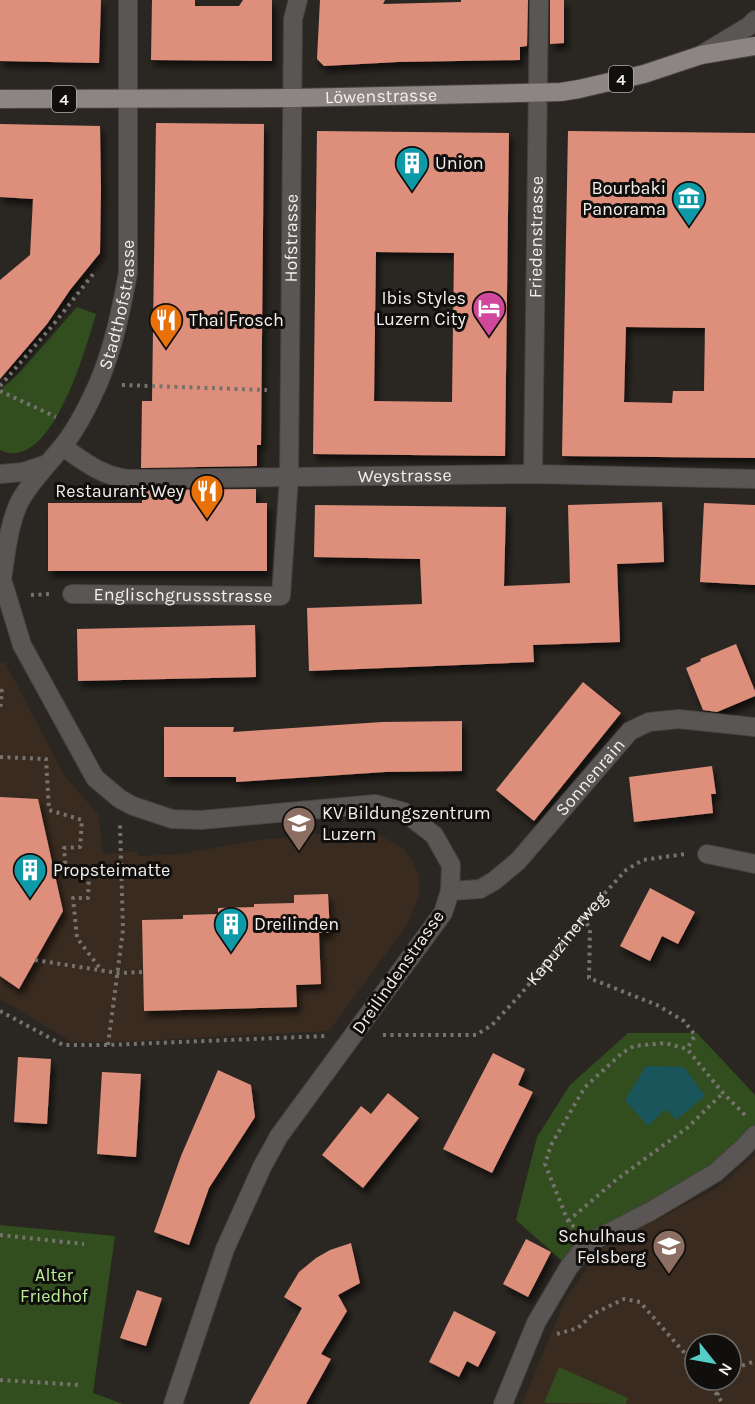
<svg xmlns="http://www.w3.org/2000/svg" width="755" height="1404" font-family="Karla,sans-serif">
<defs>
<filter id="shadow"><feDropShadow dx="3.5" dy="6" stdDeviation="3" flood-color="#0009"/></filter>
</defs>
<rect width="100%" height="100%" fill="#2a2621"/>
<path fill="#392b1f" fill-rule="evenodd" d="M5,662L64,775L98,814L103,854L137,851L138,856L180,854L259,840L338,832H373L402,847L413,862L419,876V896L408,924L329,1031L120,1042H72L0,999V663Z
M755,1155V1404H522L565,1300L599,1250L719,1187ZM695,1344H731V1380H695Z"/>
<path fill="#324d1e" d="M77,307L96,314C86,348 51,475 0,450V390L18,374Z
M628,1033H697L755,1095V1135L651,1211L569,1267L516,1220L537,1137L570,1085Z
M0,1225L115,1236L93,1393L123,1404H0Z
M559,1367L628,1398L626,1404L544,1403Z"/>
<path fill="#1a555b" d="M646,1066L684,1067L705,1096L676,1120L666,1109L648,1126L625,1100Z"/>
<path fill="#dd8f7c" fill-rule="evenodd" filter="url(#shadow)" d="M0,0H101L99,63L0,61Z
M152,0H195V6H239L243,0H272V61L151,60Z
M320,0H385L383,4L461,2V0H528L527,46L520,47V60L398,62L324,66L317,59Z
M550,0H564V43L550,44Z
M156,123L264,124L261,445H257V466L141,468L142,401H152Z
M0,124L100,126L101,188L100,253L70,290L47,324L0,379V280L30,255L33,199L0,197Z
M317,131L509,133L505,456L313,454ZM376,252L454,253L452,402L374,401Z
M568,131L755,133V458L562,456ZM626,327L705,328L704,391H673L672,403L624,402Z
M256,489V503H267V571H48V503H142V490Z
M662,502L664,562L617,564L620,642L533,645L534,662L309,671L307,608L422,604L420,559L314,557L315,505L506,507L504,586L570,583L568,505Z
M704,503L755,505V585L700,582Z
M255,625L256,677L78,681L77,629Z
M736,644L755,691V696L717,712L703,710L686,668L701,661L700,659Z
M583,682L621,713L534,821L496,790Z
M462,721V771L385,772L236,782V777H164V727H234L233,732L382,722Z
M712,766L716,794H711L713,813L634,822L629,777Z
M0,797L38,799L63,911L19,989L0,976Z
M650,888L695,912L678,944L662,936L650,961L620,946Z
M328,894L330,933H319L321,984L296,985L297,1007L144,1011L142,920L183,919V915L218,914V908L254,907V904L294,903V895Z
M493,1053L525,1069L518,1085L533,1092L492,1173L443,1149Z
M18,1057L51,1059L47,1124L14,1122Z
M218,1070L251,1085L255,1117L209,1188L189,1245L154,1232L181,1156Z
M102,1072L141,1074L136,1157L97,1154Z
M388,1093L419,1118L363,1188L322,1155L361,1106L371,1114Z
M526,1239L551,1252L528,1297L503,1284Z
M351,1243L360,1283L338,1295L347,1311L321,1354L331,1359L306,1404H249L302,1308L284,1297L299,1272L316,1258L330,1250Z
M137,1290L162,1298L146,1346L120,1338Z
M454,1311L496,1332L478,1367L467,1361L459,1377L429,1362Z"/>
<g fill="none" stroke-linecap="round" stroke-linejoin="round">
<g stroke="#46423d" stroke-width="20">
<g id="minor">
<path d="M701,55L749,26L755,20"/>
<path id="s2" d="M63,447C83,461 103,477 129,479L533,474L755,479"/>
<path d="M0,474L23,472L47,464"/>
<path id="s3" d="M533,474L539,0"/>
<path d="M0,573L22,645L95,778L120,799L133,806L172,819L201,820L375,804L404,812L434,835L451,865L450,891L443,913L279,1136L262,1167L225,1249L173,1404"/>
<path id="s4" d="M2,579C6,554 8,527 19,503C29,483 47,466 61,448C75,432 89,404 98,384C113,349 121,311 128,273V0"/>
<path id="s5" d="M72,594L281,596L289,477L293,19L298,0"/>
<path d="M707,854L755,864"/>
<path id="s6" d="M450,891L480,889L494,881L518,861L630,731L649,722L679,719L755,727"/>
<path d="M503,1404L536,1323L569,1267L587,1244L651,1211L715,1173L742,1149L755,1135"/>
</g>
</g>
<g stroke="#46423d" stroke-width="20">
<g id="major">
<path id="s7" d="M0,99L293,98L561,92L579,89L644,74L701,55L755,46"/>
</g>
</g>
<g stroke="#76726e" stroke-width="4" stroke-dasharray="3 4.5" stroke-linecap="butt">
<path d="M122,385L267,390"/>
<path d="M0,386L53,325L94,273"/>
<path d="M0,391L56,417"/>
<path d="M31,595L51,594"/>
<path d="M0,690L2,691L0,711"/>
<path d="M0,757L46,759L49,810L82,820L80,847L64,848L66,874L89,873L88,898H73L77,938L102,971"/>
<path d="M583,917L590,929L589,978L657,1005L684,1021L695,1035L687,1049"/>
<path d="M35,960L118,973L144,972"/>
<path d="M0,1011L63,1045H108L325,1036"/>
<path id="s1" d="M383,1035H476L492,1025L521,994L583,917L626,870L643,860L685,854"/>
<path d="M108,1045L123,930L120,825"/>
<path d="M568,1221L616,1180L687,1128L723,1093"/>
<path d="M574,1227L568,1221L545,1164L551,1145L585,1087L622,1053L634,1046L665,1043L687,1049L723,1093L746,1116"/>
<path d="M0,1235L84,1244"/>
<path d="M557,1334L578,1328L593,1314L624,1299L640,1302L695,1365"/>
<path d="M731,1375L738,1367L755,1361"/>
<path d="M0,1380L80,1385"/>
<path d="M707,1380L723,1404"/>
<path d="M717,1395L726,1380"/>
</g>
<use href="#minor" stroke="#5a5656" stroke-width="18"/>
<use href="#major" stroke="#8c8485" stroke-width="18"/>
</g>
<defs>
<g id="building-pin" transform="scale(1.725)"><path d="M0 17L-7.5 6A9.5 9.5 0 1 1 7.5 6Z" fill="#0f9aa8" stroke="#110f0d"/><path d="M-4-6H4V6H1V3H-1V6H-4ZM-2.5-4.3h1.7v1.8h-1.7ZM.8-4.3h1.7v1.8H.8ZM-2.5-1h1.7V.8h-1.7ZM.8-1h1.7V.8H.8Z" fill="#fff"/></g>
<g id="museum-pin" transform="scale(1.725)"><path d="M0 17L-7.5 6A9.5 9.5 0 1 1 7.5 6Z" fill="#0f9aa8" stroke="#110f0d"/><path d="M0-6L6-3V-2H-6V-3ZM-5-1h2V3h-2ZM-1-1h2V3h-2ZM3-1h2V3H3ZM-6 4H6V6H-6Z" fill="#fff"/></g>
<g id="hotel-pin" transform="scale(1.725)"><path d="M0 17L-7.5 6A9.5 9.5 0 1 1 7.5 6Z" fill="#d1479c" stroke="#110f0d"/><path d="M-6-4.5h1.5V1H6V5H4.5V3h-9V5H-6ZM-4 0a1.8 1.8 0 1 1 3.6 0ZM.5 0V-2.5h3Q6-2.5 6 0Z" fill="#fff"/></g>
<g id="restaurant-pin" transform="scale(1.725)"><path d="M0 17L-7.5 6A9.5 9.5 0 1 1 7.5 6Z" fill="#e8710a" stroke="#110f0d"/><path d="M-5-6h1v4h1v-4h1v4h1v-4h1v5L-1.5 .5V6h-2V.5L-5-1ZM5-6V6H3V1.5H1.5Q1.5-4 5-6Z" fill="#fff"/></g>
<g id="university-pin" transform="scale(1.725)"><path d="M0 17L-7.5 6A9.5 9.5 0 1 1 7.5 6Z" fill="#8d6e63" stroke="#110f0d"/><path d="M0-5L7-2L0 1L-7-2ZM-4 1L0 2.5L4 1V4Q0 6-4 4Z" fill="#fff"/></g>
<g id="school-pin" transform="scale(1.725)"><path d="M0 17L-7.5 6A9.5 9.5 0 1 1 7.5 6Z" fill="#8d6e63" stroke="#110f0d"/><path d="M0-5L7-2L0 1L-7-2ZM-4 1L0 2.5L4 1V4Q0 6-4 4Z" fill="#fff"/></g>
</defs>
<g fill-rule="evenodd">
<use href="#building-pin" x="412" y="163"/>
<use href="#museum-pin" x="689" y="198"/>
<use href="#hotel-pin" x="489" y="308"/>
<use href="#restaurant-pin" x="166" y="320"/>
<use href="#restaurant-pin" x="207" y="491"/>
<use href="#university-pin" x="299" y="823"/>
<use href="#building-pin" x="30" y="870"/>
<use href="#building-pin" x="231" y="924"/>
<use href="#school-pin" x="669" y="1246"/>
</g>
<g text-anchor="middle" stroke-width="6" stroke-linejoin="round" paint-order="stroke">
<g fill="#110f0d" stroke="#afaca9" stroke-width="1.5">
<rect x="609" y="66" width="24" height="26" rx="4.5"/>
<rect x="52" y="86" width="24" height="26" rx="4.5"/>
</g>
<g font-size="16" font-weight="bold" fill="#f3efec">
<text x="621" y="85">4</text>
<text x="64" y="105">4</text>
</g>
<g font-size="18" fill="#f3efec" stroke="#110f0d">
<text dy="6" stroke="none"><textPath href="#s7" startOffset="381">Löwenstrasse</textPath></text>
<text dy="6" stroke="none"><textPath href="#s3" startOffset="237">Friedenstrasse</textPath></text>
<text dy="6" stroke="none"><textPath href="#s5" startOffset="567">Hofstrasse</textPath></text>
<text dy="6" stroke="none"><textPath href="#s4" startOffset="304">Stadthofstrasse</textPath></text>
<text dy="6" stroke="none"><textPath href="#s2" startOffset="350">Weystrasse</textPath></text>
<text dy="6" stroke="none"><textPath href="#s5" startOffset="111">Englischgrussstrasse</textPath></text>
<text dy="6" stroke="none"><textPath href="#s6" startOffset="188">Sonnenrain</textPath></text>
<text dy="6" stroke="none"><textPath href="#s1" startOffset="226">Kapuzinerweg</textPath></text>
<text transform="translate(398 972) rotate(-55)" y="6">Dreilindenstrasse</text>
</g>
<g font-size="18" fill="#f3efec" stroke="#110f0d" text-anchor="start">
<text x="435" y="169">Union</text>
<text x="666" y="194" text-anchor="end">Bourbaki<tspan x="666" dy="21">Panorama</tspan></text>
<text x="466" y="304" text-anchor="end">Ibis Styles<tspan x="466" dy="21">Luzern City</tspan></text>
<text x="189" y="326">Thai Frosch</text>
<text x="184" y="497" text-anchor="end">Restaurant Wey</text>
<text x="322" y="819">KV Bildungszentrum<tspan x="322" dy="21">Luzern</tspan></text>
<text x="53" y="876">Propsteimatte</text>
<text x="254" y="930">Dreilinden</text>
<text x="646" y="1242" text-anchor="end">Schulhaus<tspan x="646" dy="21">Felsberg</tspan></text>
</g>
<g font-size="18" fill="#b7ee94" stroke="#110f0d">
<text x="54" y="1281">Alter<tspan x="54" dy="21">Friedhof</tspan></text>
</g>
</g>
<g transform="translate(713 1362) rotate(121)"><circle r="28" fill="#110f0d" stroke="#6b6966" stroke-width="1.5"/>
<path d="M0-4.5L10 22L0 15L-10 22Z" fill="#55cec5"/>
<text y="-9" font-size="16" font-weight="bold" text-anchor="middle" fill="#f3efec">N</text>
</g>
</svg>
